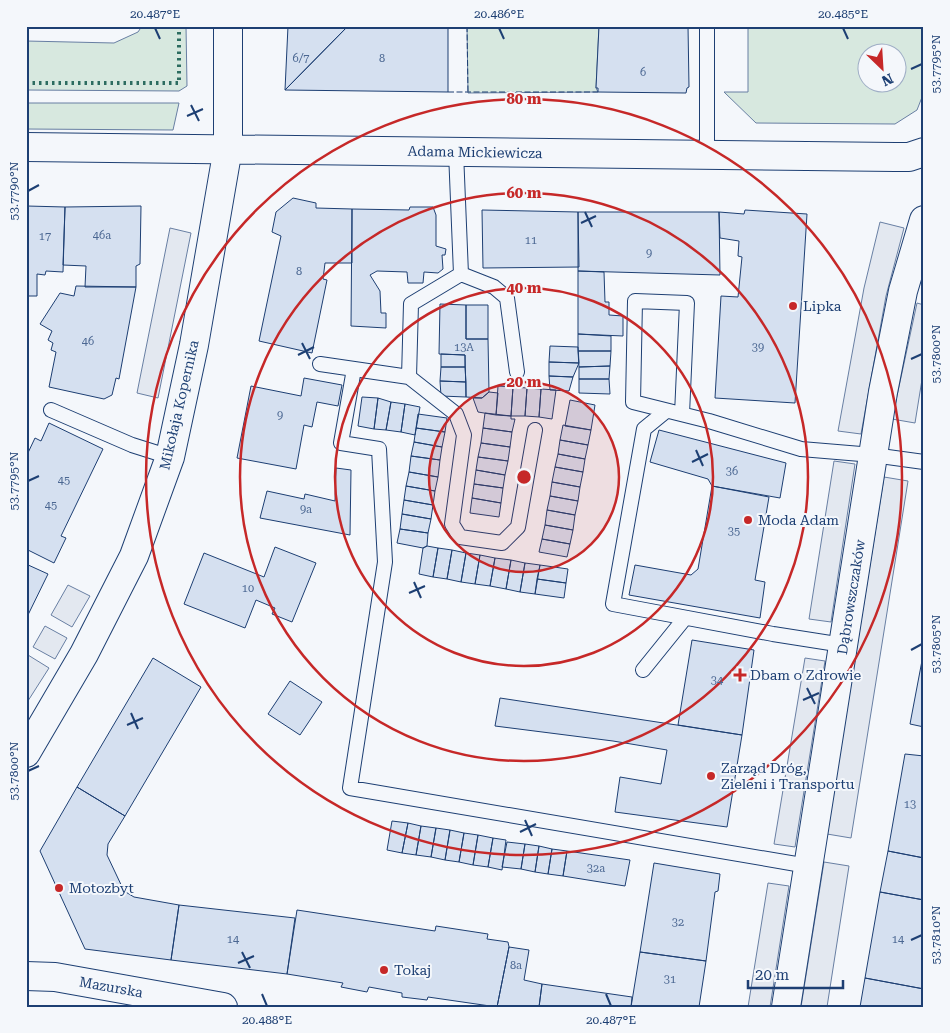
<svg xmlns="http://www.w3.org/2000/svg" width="950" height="1033" font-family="'Roboto Serif',serif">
<rect width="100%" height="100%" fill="#f4f7fb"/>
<path fill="#d7e8df" stroke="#687fa3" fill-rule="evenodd" d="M142,26H186L187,86L179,91L26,90V41L114,43L138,32Z
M467,26H599L596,88L598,92L468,93Z
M748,26H924V92L917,110L895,124L756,123L724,92H748ZM868,52H898V82H868Z
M26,103H179L173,130L26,129Z"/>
<path fill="#e3e8f0" stroke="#687fa3" d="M880,222L904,228L886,296L861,434L838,431L864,288Z
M170,228L191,233L158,398L137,393Z
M917,303L924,305V367L915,423L892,419Z
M834,461L855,464L831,622L809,619Z
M884,477L908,481L851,838L827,834Z
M68,585L90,596L72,627L51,615Z
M45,626L67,638L55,659L33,647Z
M28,655L49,668L26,704V657Z
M805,658L825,661L795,847L774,844Z
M824,862L849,866L827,1007H801Z
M768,883L789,886L770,1007H748Z"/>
<path fill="#d5e0f0" stroke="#1d3f73" d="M288,26H348L285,90Z
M348,26H448V92L285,90Z
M599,26H688L689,87L687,88L686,93L598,92V88H596Z
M26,198L27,206L65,207L63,272L46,271L45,275L37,274V296H26Z
M293,198L316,203V208L352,209V263H325L323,279L327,280L312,353L259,341L281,236L272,232L276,212Z
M141,206L140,264L136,266V287H85L86,266L63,265L65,207Z
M410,207H433L436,215V246L446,249L445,255H442L443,269L438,273L424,272L423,283H408L407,272L377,271L370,275L380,291L381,313H386V328L351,326L352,209L409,210Z
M482,210L578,212L579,267L483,268Z
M745,210L807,214L795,403L715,398L721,296L738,297L742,257L738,256L739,241L720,238L719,212L744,214Z
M578,212H719L720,275L578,271Z
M578,271L604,272L605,302H609V315L623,316V336L578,334Z
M76,286L136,287L119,379L116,378L112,395L104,399L49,387L56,352L51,350L53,343L48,340L52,331L40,324L60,293L74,296Z
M440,304L466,305V339H488L489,392L482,398L466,397L465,355L439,354Z
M466,305H488V339H466Z
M578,334L611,336V351H578Z
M550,346L578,347L579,363L549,362Z
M578,351H611L610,366L579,367Z
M441,354L465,355V367H441Z
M549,362L579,363L573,377L549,376Z
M610,366L609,379H579V367Z
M441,367H465L466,382L440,381Z
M549,376L573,377L569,391L550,390Z
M304,378L342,385L338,406L317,402L312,427L304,425L296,469L237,458L251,386L301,396Z
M579,379H609L610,394L579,393Z
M440,381L466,382V397L441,396Z
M498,386L513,387L511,416L496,415Z
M513,387L527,388L525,416H511Z
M527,388L541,389L539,417L525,416Z
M541,389L556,390L552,419L539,417Z
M489,392L498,393L496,415L478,412L473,398H482Z
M362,397L378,398L374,429L358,426Z
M378,398L391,402L386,430L374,429Z
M570,400L595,405L591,430L565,426Z
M391,402L405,404L401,432L386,430Z
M405,404L420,407L415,435L401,432Z
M485,413L511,416V419H515L512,432L483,428Z
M418,414L447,418L445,432L416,428Z
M49,423L103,449L61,536L66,538L54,563L26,549V457L35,438L41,441Z
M563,425L591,430L588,445L560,440Z
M416,428L445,432L442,447L414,442Z
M483,428L512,432L510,447L481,443Z
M659,430L786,463L780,498L712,486L708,479L650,462Z
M560,440L588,445L585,459L558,454Z
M414,442L442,447L440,460L411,456Z
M481,443L510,447L508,461L478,457Z
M558,454L585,459L583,472L555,467Z
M411,456L440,460L438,477L409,472Z
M478,457L508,461L505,475L476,470Z
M555,467L583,472L580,487L552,482Z
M336,468L351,470L350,535L260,518L267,491L304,499L305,494L335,501Z
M476,470L505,475L503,488L474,484Z
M409,472L438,477L435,491L406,486Z
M552,482L580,487L578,501L550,496Z
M474,484L503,488L501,503L472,498Z
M406,486L435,491L433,505L404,500Z
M712,486L769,497L755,580L765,582L760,618L629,595L635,565L691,575L698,569Z
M550,496L578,501L575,515L547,510Z
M472,498L501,503L499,517L470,513Z
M404,500L433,505L431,519L402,514Z
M547,510L575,515L573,530L545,525Z
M402,514L431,519L428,533L400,529Z
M545,525L573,530L570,544L542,539Z
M400,529L428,533L427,546L423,548L397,543Z
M542,539L570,544L567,557L539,552Z
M427,546L438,548L433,577L419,574L423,548Z
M275,547L316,563L292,622L272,614L275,608L256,600L245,628L184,604L204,553L264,577Z
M438,548L452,550L447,579L433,577Z
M452,550L466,553L461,582L447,579Z
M466,553L480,555L475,584L461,582Z
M480,555L495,558L490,586L475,584Z
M495,558L511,560L506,589L490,586Z
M511,560L525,563L520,592L506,589Z
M525,563L540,565L535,594L520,592Z
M26,564L48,574L26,619Z
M540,565L568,569L566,583L537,579Z
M537,579L566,583L564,598L535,594Z
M692,640L754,650L742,735L678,725Z
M924,650V727L910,724Z
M153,658L201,687L125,816L77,787Z
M290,681L322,702L300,735L268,714Z
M500,698L742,735L727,827L615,812L620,777L661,784L667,750L613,741L495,726Z
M905,754L924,756V858L888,851Z
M77,787L125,816L108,844L107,855L124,891L134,897L179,905L171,960L85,949L40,851Z
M392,821L408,823L402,853L387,850Z
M408,823L421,826L416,855L402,853Z
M421,826L436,828L431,857L416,855Z
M436,828L450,830L445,860L431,857Z
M450,830L464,833L459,862L445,860Z
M464,833L478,835L473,865L459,862Z
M478,835L493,838L488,867L473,865Z
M493,838L506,840L502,870L488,867Z
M507,842L525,844L521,869L502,867Z
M525,844L539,846L535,872L521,869Z
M539,846L552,849L548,874L535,872Z
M552,849L567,851L563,876L548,874Z
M567,851L630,860L625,886L563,876Z
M888,851L924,858V900L880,892Z
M654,863L720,874L718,891L715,892L706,961L640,952Z
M880,892L924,900V989L865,978Z
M179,905L295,918L287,974L171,960Z
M297,910L435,931L436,926L488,934L487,939L508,942L509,947L497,1007L428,997L427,1000L402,997V993L369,987L367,992L341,987L343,983L287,974Z
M509,947L529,950L524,980L542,984L539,1007H497Z
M640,952L706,961L699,1007H631Z
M865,978L924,989V1007H860Z
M542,984L632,997L631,1007H539Z"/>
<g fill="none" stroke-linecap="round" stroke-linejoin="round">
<g stroke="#1d3f73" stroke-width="16">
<path id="lane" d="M707,26V154
M456,152L461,274
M461,274L494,287L507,298L517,372
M320,364L409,377L411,304L461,274
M354,369L341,443L379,449L385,562L350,788L808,866
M409,377L456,414L464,435L452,524L460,537L502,543L518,527L535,430
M51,410L132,445L170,457
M666,411L644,429L613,604L773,634L843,645
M682,414L687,303L635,301L633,402L709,421L801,449L873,455L924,462
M643,670L685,618"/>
</g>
<g stroke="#1d3f73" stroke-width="30">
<path id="street" d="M26,147L895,157H909L924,152
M26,753L84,654L134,556L170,457L194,345L228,148V26
M26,976L55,977L223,1007
M786,1007L883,392L903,291L924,220"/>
</g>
<use href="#lane" stroke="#f4f7fb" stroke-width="14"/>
<use href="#street" stroke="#f4f7fb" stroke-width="28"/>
<path stroke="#2c6c60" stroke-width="4" stroke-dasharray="2.5 4" stroke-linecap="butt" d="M26,83H179V26"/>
<path stroke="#1d3f73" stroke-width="1" stroke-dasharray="6 2.5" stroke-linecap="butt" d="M467,26L468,93
M448,92H598"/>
</g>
<path fill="none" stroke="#1d3f73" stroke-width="2" d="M155,28L160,39M499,28L504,39M843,28L848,39M911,69L922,64M191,105L199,121M187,116L203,109M28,191L39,185M585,212L592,227M581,223L596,216M302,343L310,359M298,355L314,347M911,359L922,354M696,450L703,466M692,462L708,454M28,481L39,476M414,582L421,598M409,593L425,586M911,650L922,644M807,688L815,704M803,700L819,693M131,713L138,729M127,725L143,718M28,771L39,766M525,820L532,836M520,832L536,824M911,940L922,935M242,952L250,968M238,963L254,956M262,994L267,1006M606,994L611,1006"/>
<circle cx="524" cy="477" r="95" fill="#c62828" fill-opacity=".12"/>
<g fill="none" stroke="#c62828" stroke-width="2.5">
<circle cx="524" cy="477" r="95"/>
<circle cx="524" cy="477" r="189"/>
<circle cx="524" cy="477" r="284"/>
<circle cx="524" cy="477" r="378"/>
</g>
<g fill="#c62828" stroke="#f4f7fb" stroke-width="2">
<circle cx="793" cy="306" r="5"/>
<circle cx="748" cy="520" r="5"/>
<path d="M737.5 667.5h5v5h5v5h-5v5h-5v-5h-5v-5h5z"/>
<circle cx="711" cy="776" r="5"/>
<circle cx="59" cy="888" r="5"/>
<circle cx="384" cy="970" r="5"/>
</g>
<g text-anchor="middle" stroke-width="4" stroke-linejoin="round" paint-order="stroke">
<g font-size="11" fill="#4b6792">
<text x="301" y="62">6/7</text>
<text x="382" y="62">8</text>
<text x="643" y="76">6</text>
<text x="102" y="239">46a</text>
<text x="45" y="240">17</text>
<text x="531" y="244">11</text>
<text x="649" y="257">9</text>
<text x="299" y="275">8</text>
<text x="88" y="345">46</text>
<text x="464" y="351">13A</text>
<text x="758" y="351">39</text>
<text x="280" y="419">9</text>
<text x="732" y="475">36</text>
<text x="64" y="484">45</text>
<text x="51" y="509">45</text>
<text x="306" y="513">9a</text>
<text x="734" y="535">35</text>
<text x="248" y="592">10</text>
<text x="717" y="684">34</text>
<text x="910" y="808">13</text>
<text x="596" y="872">32a</text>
<text x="678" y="926">32</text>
<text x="233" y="943">14</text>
<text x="898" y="943">14</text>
<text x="516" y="969">8a</text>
<text x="670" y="983">31</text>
</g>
<g font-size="14" fill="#1d3f73" stroke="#f4f7fb">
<text transform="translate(475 152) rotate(1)" y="5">Adama Mickiewicza</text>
<text transform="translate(179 405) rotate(-77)" y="5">Mikołaja Kopernika</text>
<text transform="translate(851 597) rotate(-81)" y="5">Dąbrowszczaków</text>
<text transform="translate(111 987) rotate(10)" y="5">Mazurska</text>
</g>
<g font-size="14" fill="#1d3f73" stroke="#f4f7fb" text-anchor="start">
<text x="803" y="311">Lipka</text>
<text x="758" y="525">Moda Adam</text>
<text x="750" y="680">Dbam o Zdrowie</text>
<text x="721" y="773">Zarząd Dróg,<tspan x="721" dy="16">Zieleni i Transportu</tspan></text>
<text x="69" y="893">Motozbyt</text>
<text x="394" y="975">Tokaj</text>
</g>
</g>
<circle cx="524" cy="477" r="8" fill="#c62828" stroke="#f4f7fb" stroke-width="2.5"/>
<g font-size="15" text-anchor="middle" font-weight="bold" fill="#c62828" stroke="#f4f7fb" stroke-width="4" stroke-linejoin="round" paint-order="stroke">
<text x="524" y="104">80 m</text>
<text x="524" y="198">60 m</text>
<text x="524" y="293">40 m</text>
<text x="524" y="387">20 m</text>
</g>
<rect width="950" height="1033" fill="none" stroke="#f4f7fb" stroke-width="55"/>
<g transform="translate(882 68) rotate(155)"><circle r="24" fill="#f4f7fb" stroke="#9eadc5"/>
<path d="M0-4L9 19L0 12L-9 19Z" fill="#c62828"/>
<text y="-8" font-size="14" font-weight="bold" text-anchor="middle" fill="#1d3f73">N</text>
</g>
<path d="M748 980v8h95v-8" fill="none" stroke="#1d3f73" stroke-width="2.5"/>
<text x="755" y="980" font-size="15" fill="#1d3f73" stroke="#f4f7fb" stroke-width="4" paint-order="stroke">20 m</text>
<rect x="28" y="28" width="894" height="978" fill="none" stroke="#1d3f73" stroke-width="2"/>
<g font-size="12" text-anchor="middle" fill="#1d3f73">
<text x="155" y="18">20.487°E</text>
<text x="499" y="18">20.486°E</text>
<text x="843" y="18">20.485°E</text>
<text transform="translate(936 64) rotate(-90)" y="4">53.7795°N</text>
<text transform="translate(14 191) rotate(-90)" y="4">53.7790°N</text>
<text transform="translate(936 354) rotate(-90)" y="4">53.7800°N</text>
<text transform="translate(14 481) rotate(-90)" y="4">53.7795°N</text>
<text transform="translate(936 644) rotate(-90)" y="4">53.7805°N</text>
<text transform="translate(14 771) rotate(-90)" y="4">53.7800°N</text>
<text transform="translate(936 935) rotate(-90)" y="4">53.7810°N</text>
<text x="267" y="1024">20.488°E</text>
<text x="611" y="1024">20.487°E</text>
</g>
</svg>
